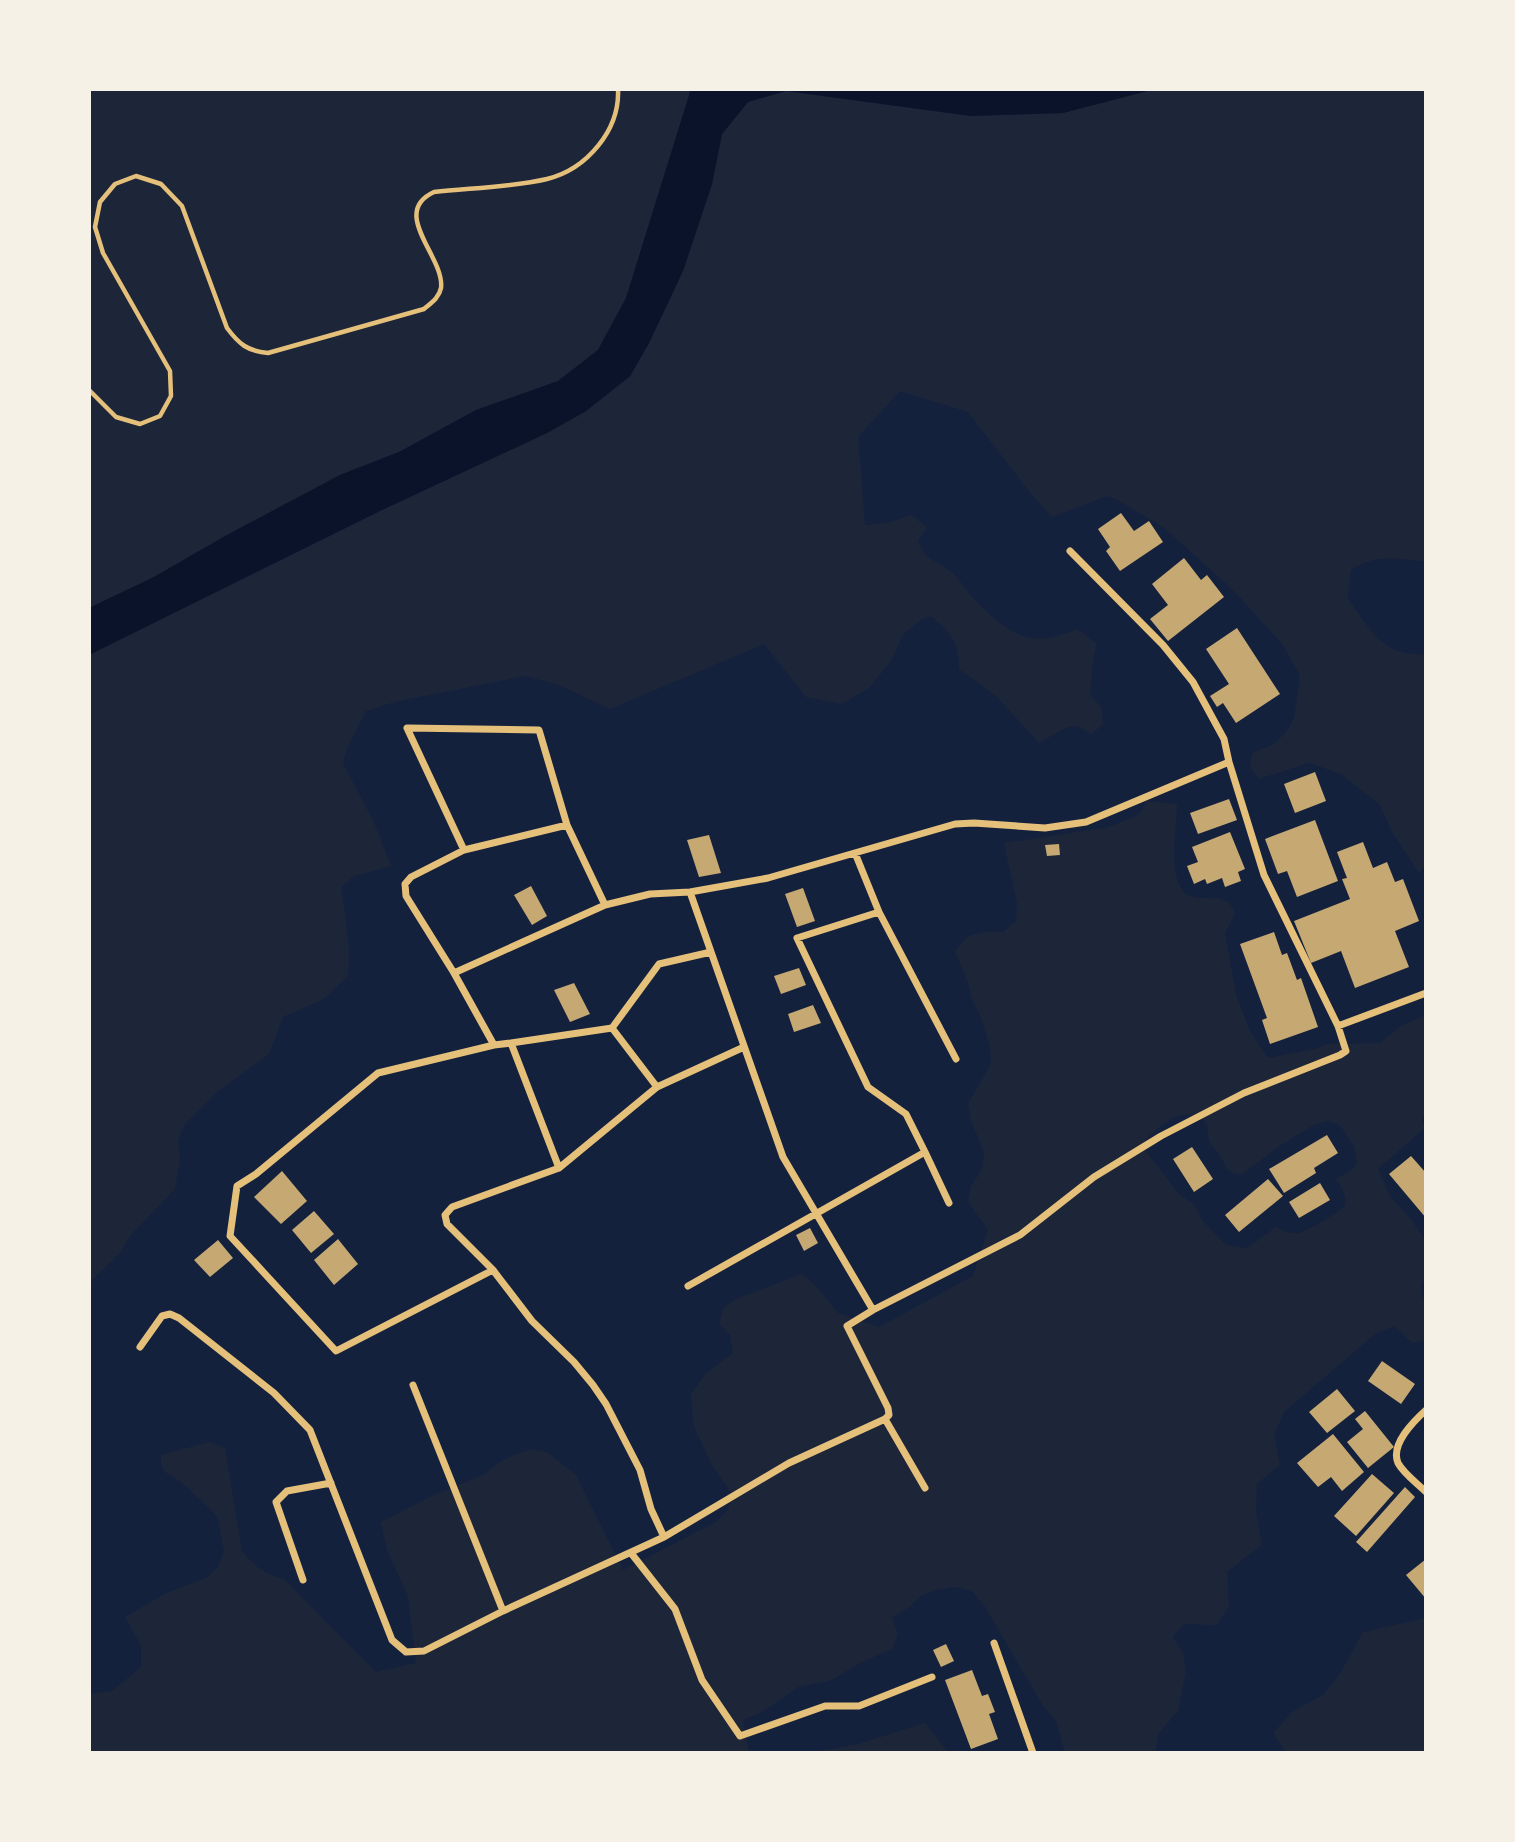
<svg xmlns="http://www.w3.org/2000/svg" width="1515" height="1842" font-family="'DejaVu Sans',sans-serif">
<rect width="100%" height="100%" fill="#14213d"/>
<path fill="#1d2539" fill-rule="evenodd" d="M89,89H691L626,298L598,350L558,381L476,410L399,452L340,475L227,535L154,577L89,608Z
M1155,89H1426V562C1397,559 1376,553 1351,570L1348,599C1371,630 1382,657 1426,654V865L1419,873L1392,832L1379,804L1341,774L1309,763L1259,779L1250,767L1252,753L1274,744L1286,732L1294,718L1300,676L1283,645L1234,591L1163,527L1116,499L1107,496L1052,517L1031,494L968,412L900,391L858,437L865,525L888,523L911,515L927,527L918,541C920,545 923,552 926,555C933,562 945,566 953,573C962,582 968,594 977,602C1011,636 1031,649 1077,629L1097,644L1093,660L1090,694L1101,707L1103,724L1092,734L1077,726L1067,727L1039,743L996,696L959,669C959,642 952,634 932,617L923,618L903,635L891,661L869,688L842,704L806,697L764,644L610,709L559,685L525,676L398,701L366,711L347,748L343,763L374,822L391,866L354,876L341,887C345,918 351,944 348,976L324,999L283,1017L269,1054L217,1092L184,1125L178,1141L180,1160L175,1189L130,1236L120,1253L89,1283V655L382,510L549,432L586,411L630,377L649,343L683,271L712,184L722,134L748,102L786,91L971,116L1063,113Z
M1146,801L1177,804C1177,829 1170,858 1178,882C1186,909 1217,890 1230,904C1233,907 1234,911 1235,914L1225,933L1236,994L1249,1029L1268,1058L1319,1048L1327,1044L1380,1043L1401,1026L1426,1015V1108L1422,1121L1425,1128L1378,1169L1390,1196L1411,1219L1426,1242V1274L1421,1285V1293L1426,1304V1340L1412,1343L1394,1326L1375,1334L1285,1411L1274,1434L1280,1465L1257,1484L1256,1511L1262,1545L1227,1572L1229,1606L1217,1625L1184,1624L1173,1637L1183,1653L1186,1671L1178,1711L1159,1733L1155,1753H1065L1056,1721L1043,1706L985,1607L972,1591L955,1587L937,1590L922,1595L908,1608L892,1617L898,1634L892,1649L860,1663L832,1680L798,1687L764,1711L743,1720L749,1753H89V1696L95,1693L112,1691L141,1667V1646L125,1617L166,1593L206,1578L218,1567L224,1551L218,1519L213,1512L180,1481L165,1472L161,1464V1455L209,1442L225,1448L242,1551C254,1566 264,1574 284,1579L376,1672L416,1663L408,1596L387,1550L381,1522L432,1496L485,1474L498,1463L514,1455L531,1449L547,1452L576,1475L623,1570L716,1522L728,1510L731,1493L712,1465L694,1427L691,1394L706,1373L733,1353L730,1335L719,1323L724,1307L738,1298L802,1274L816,1286L838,1313L879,1327L973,1276L988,1230L968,1202L971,1186L982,1169L984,1153L971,1120L968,1104L991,1064L990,1047L980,1015L972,1000L968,983L955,951L968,936L986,932H1003L1016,921L1017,904L1004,843L1109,827L1140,814ZM1186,1114L1202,1118L1207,1125L1209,1142L1220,1155L1227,1169L1235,1174H1243L1281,1145L1314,1125L1328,1121L1340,1125L1354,1146L1357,1163L1352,1170L1336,1179C1341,1187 1347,1196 1345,1205C1343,1211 1304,1233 1298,1233C1290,1234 1283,1231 1276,1227L1247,1248L1226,1245L1202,1220L1194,1204L1179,1194L1141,1145C1154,1132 1167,1117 1186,1114Z
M1426,1618V1753H1286L1273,1733L1292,1712L1324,1694L1341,1672L1363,1632Z
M925,1723L949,1753H807L858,1744Z"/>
<path fill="#0b132b" d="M691,89H1155L1063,113L971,116L786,91L748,102L722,134L712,184L683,271L649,343L630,376L586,411L549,432L382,510L89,655V608L154,577L227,535L340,475L399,452L476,410L558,381L598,350L626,298Z"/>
<path fill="#c6a872" d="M1121,513L1134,531L1149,521L1163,542L1120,571L1106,551L1110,547L1098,529Z
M1184,558L1201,580L1207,575L1224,597L1168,641L1150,619L1168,605L1152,584Z
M1237,628L1280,694L1236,723L1223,703L1217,707L1210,696L1229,684L1206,649Z
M1315,772L1326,801L1295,813L1284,784Z
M1229,799L1237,820L1198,834L1190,813Z
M1315,820L1338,881L1297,897L1287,871L1278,874L1265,839Z
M1230,832L1245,869L1238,872L1241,881L1225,887L1222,878L1207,884L1205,879L1194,884L1187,866L1198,862L1192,847Z
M709,835L721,873L699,877L687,840Z
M1363,842L1373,868L1387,862L1395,882L1403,879L1419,921L1395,931L1409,967L1355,988L1341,951L1311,963L1294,921L1350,899L1342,879L1347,878L1337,852Z
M1059,844L1060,855L1047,856L1045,845Z
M531,886L547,916L532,925L514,895Z
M803,888L815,921L797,927L785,894Z
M1274,932L1282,955L1287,953L1297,980L1301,978L1318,1027L1270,1044L1262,1020L1267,1018L1240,944Z
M799,968L806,985L781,994L774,976Z
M574,983L590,1014L570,1022L554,990Z
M813,1005L821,1023L794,1032L788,1014Z
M1327,1135L1338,1153L1314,1168L1316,1173L1284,1193L1269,1169Z
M1192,1147L1213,1179L1194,1192L1173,1159Z
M1411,1156L1426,1173V1218L1389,1174Z
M282,1171L307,1201L281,1224L254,1197Z
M1268,1179L1283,1196L1239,1232L1225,1215Z
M1320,1183L1330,1200L1299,1218L1289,1202Z
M314,1211L334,1234L311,1253L292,1230Z
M810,1228L818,1243L804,1251L796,1235Z
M338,1239L358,1264L334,1285L314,1260Z
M218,1240L233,1258L210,1277L194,1260Z
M1382,1361L1415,1384L1401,1404L1368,1381Z
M1337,1389L1355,1411L1327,1433L1309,1412Z
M1365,1411L1394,1447L1368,1468L1347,1442L1363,1429L1355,1419Z
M1333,1434L1364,1472L1342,1491L1331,1477L1318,1487L1297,1463Z
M1372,1474L1394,1493L1356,1536L1334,1516Z
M1405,1487L1415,1497L1367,1552L1356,1542Z
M1426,1559V1599L1406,1575Z
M946,1644L954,1661L941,1667L933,1650Z
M972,1670L982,1696L988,1694L995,1712L989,1714L998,1739L971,1749L945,1680Z"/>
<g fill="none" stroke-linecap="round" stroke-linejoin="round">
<path stroke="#e5c07b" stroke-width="4.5" d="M89,390L116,417L140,424L160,416L171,396L170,371L103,253L95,227L100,202L115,184L136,176L161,184L182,206L227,328C239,344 247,351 268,353L424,309C431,303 439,298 441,288C445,257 389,213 434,192C470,188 513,187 547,179C587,169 620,130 618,89"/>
<path stroke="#e5c07b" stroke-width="7" d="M1070,551L1163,645L1193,682L1224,739L1229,762L1264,875L1338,1026L1426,993
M464,850L407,728L539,730L567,825
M690,892L783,1157L873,1310L1020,1235L1094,1177L1161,1136L1244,1093L1340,1055L1346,1051L1338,1026
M879,912L956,1059
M454,973L406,896L405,884L411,877L464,850L567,825L605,905
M612,1028L657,1087
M511,1043L612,1028L659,964L711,952
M925,1152L949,1203
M559,1168L657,1087L744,1047
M493,1270L336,1351L230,1236L237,1186L256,1174L378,1073L494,1045
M688,1286L925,1152L906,1114L868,1087L797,938L879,912L855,853
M140,1347L162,1316L170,1314L179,1318L274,1393L310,1430L392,1640L406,1652L424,1651L503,1611L664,1537L651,1509L640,1470L606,1404L593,1385L574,1362L532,1321L493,1270L447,1224L445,1215L452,1207L559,1168L511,1043L494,1045L454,973L605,905L650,894L690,892L768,878L955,824L974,823L1045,828L1086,822L1229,762
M413,1385L503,1611
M1426,1410C1414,1421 1390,1444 1398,1463C1404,1474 1417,1483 1426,1492
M885,1419L925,1488
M664,1537L789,1463L885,1419L889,1415L888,1408L847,1326L873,1310
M631,1553L675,1609L702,1680L740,1736L825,1706H859L932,1677
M303,1580L276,1502L287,1491L331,1483
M994,1643L1033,1753"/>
</g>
<rect width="1515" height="1842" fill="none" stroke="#f6f1e7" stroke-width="182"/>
</svg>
